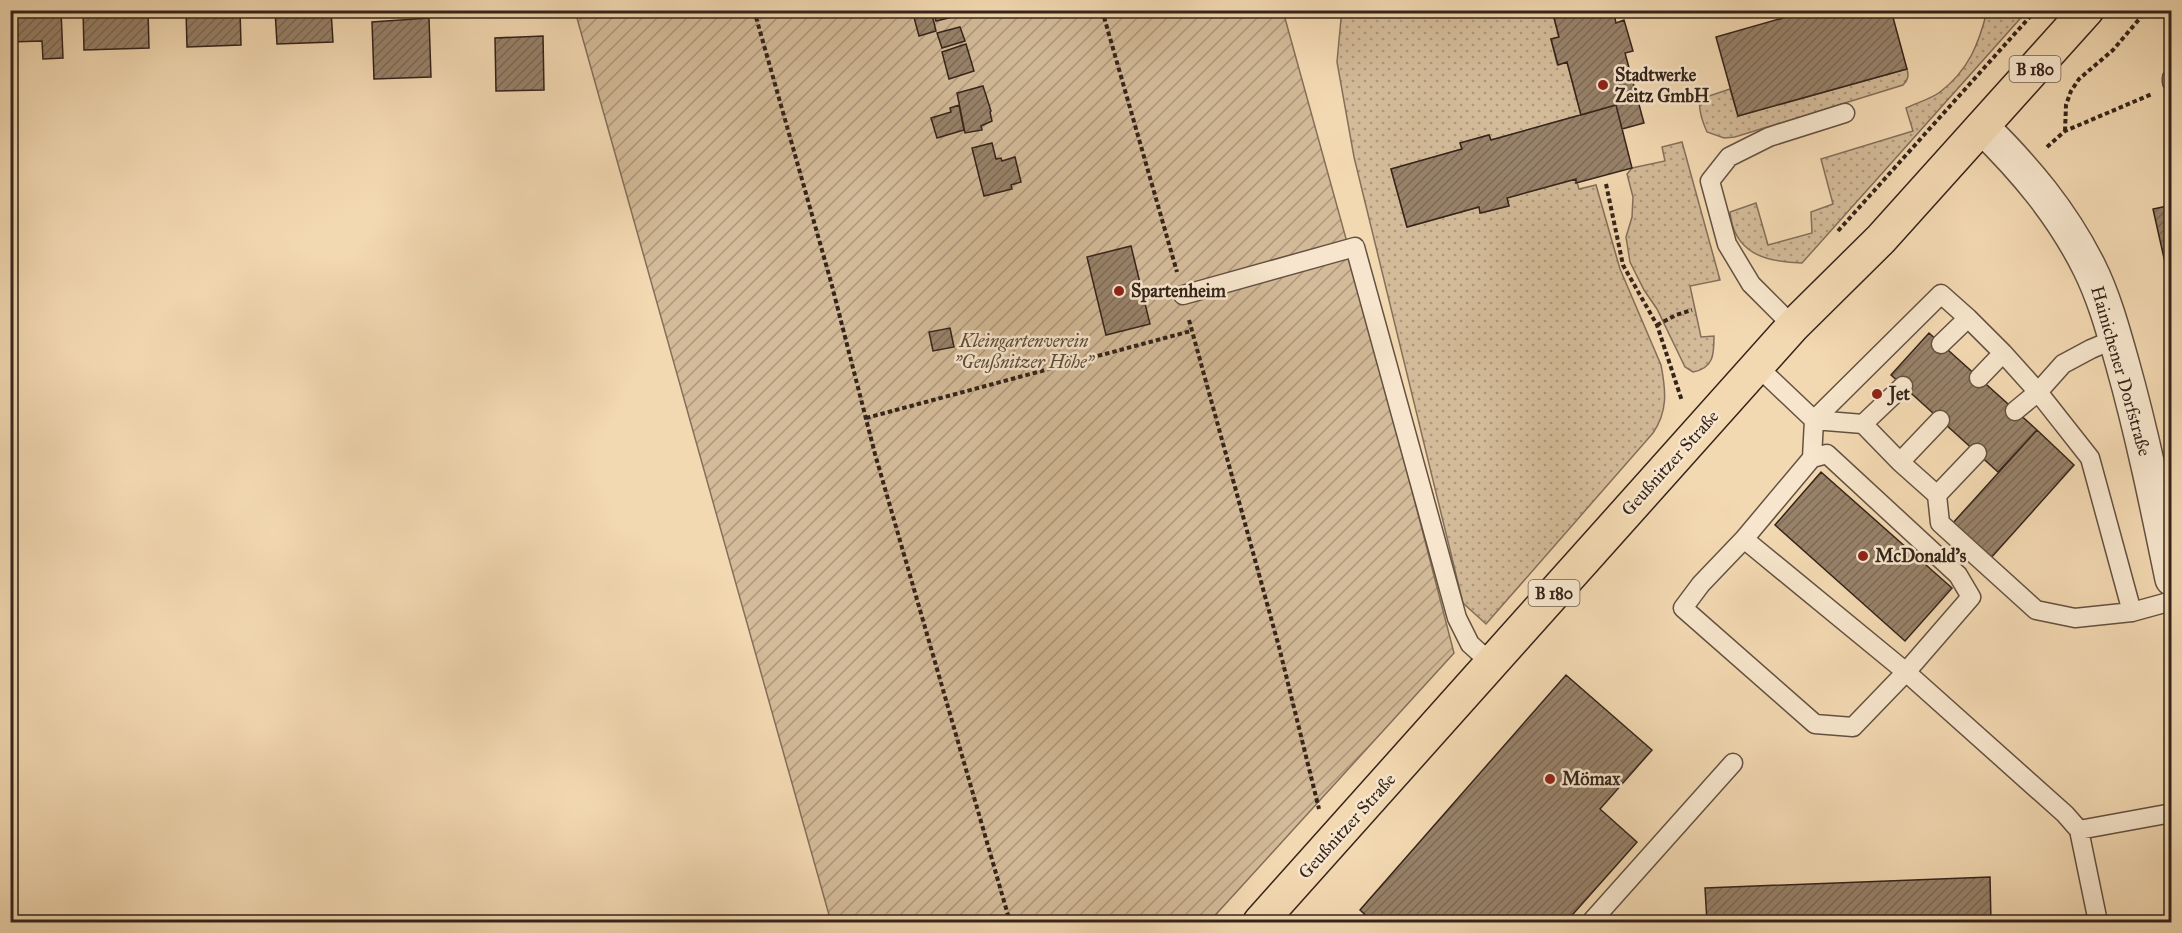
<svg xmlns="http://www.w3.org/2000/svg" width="2182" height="933" font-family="'IM FELL Great Primer',serif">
<defs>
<pattern id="grass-dots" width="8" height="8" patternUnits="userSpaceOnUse" patternTransform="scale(1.5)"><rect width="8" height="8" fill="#d3ba98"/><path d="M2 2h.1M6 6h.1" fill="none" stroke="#ac977b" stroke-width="1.8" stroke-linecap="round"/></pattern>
<pattern id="garden-furrows" width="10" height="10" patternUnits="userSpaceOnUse" patternTransform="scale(1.5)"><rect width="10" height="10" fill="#d3ba98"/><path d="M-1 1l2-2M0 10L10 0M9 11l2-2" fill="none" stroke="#ac977b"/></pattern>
<pattern id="building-hatch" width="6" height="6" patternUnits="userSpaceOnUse" patternTransform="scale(1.5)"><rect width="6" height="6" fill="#98826a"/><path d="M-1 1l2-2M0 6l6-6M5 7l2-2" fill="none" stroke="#7d6a56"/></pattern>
</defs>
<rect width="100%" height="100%" fill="#f3d9b2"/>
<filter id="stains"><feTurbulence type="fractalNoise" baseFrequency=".00333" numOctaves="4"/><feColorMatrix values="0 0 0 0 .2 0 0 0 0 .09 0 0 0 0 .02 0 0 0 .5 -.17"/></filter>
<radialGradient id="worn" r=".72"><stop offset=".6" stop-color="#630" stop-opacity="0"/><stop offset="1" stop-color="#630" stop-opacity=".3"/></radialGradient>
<path fill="url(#grass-dots)" stroke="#846f5a" stroke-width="1.5" d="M1340,11H1552L1559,37L1551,39L1557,64L1567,62L1581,115L1491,140L1489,135L1460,143L1462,149L1391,169L1407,227L1479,207L1481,213L1509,206L1507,198L1576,179L1579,189L1596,185L1620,269L1661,365C1666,391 1668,411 1653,433L1486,624L1463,603L1354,157L1337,62L1341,19Z
M1987,11H2027L1802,263C1766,262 1734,254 1730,212L1756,203L1768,245L1812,233L1811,212L1833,204L1821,159L1913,131L1906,108C1916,103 1931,99 1940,92C1969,70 1979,43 1987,11Z
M1907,69C1909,76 1908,80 1903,85L1735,137L1724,138L1707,132C1702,121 1698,110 1700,99L1730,89L1738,116Z
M1682,142L1720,280L1690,286L1701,337L1714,336C1714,354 1714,368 1693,372L1685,367L1657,309L1644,290L1630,262L1626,237L1632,217L1633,197L1627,174L1632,168L1665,161L1662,147Z"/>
<path fill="url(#garden-furrows)" stroke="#846f5a" stroke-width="1.5" d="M575,11H1283L1358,282L1454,653L1209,922H831Z"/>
<path fill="url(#building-hatch)" stroke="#35241b" stroke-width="1.5" d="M10,10H61L63,58L43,59L42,41L10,42Z
M83,10H148L149,48L84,50Z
M186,10H240L241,45L187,47Z
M275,10H331L333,42L277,44Z
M480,10H520V13H480Z
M912,10H931L936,31L919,36Z
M933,10H956L957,16L936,21Z
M1552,10H1613L1616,23L1624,20L1633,51L1625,53L1644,123L1622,129L1616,105L1581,115L1567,62L1558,65L1551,39L1559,37Z
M1811,10H1891L1907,69L1738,116L1716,37Z
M429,18L431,77L374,79L372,22Z
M960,27L965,41L942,48L937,33Z
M543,36L544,90L496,91L495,38Z
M966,44L974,71L949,79L942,52Z
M983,86L991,111L990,112L992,121L981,126L982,130L965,133L957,93Z
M959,105L964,130L937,138L931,118L951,112L950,108Z
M1616,105L1632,168L1576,183V179L1507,198L1509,206L1480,213L1479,207L1407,227L1391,169L1462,149L1460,143L1489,135L1491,140Z
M992,143L996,159L1001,158L1002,161L1015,157L1021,182L1011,185L1012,189L984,196L972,148Z
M2172,205V294L2153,209Z
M1131,246L1150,324L1106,335L1087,257Z
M950,328L954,347L933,351L929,332Z
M1929,333L2037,430L1998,472L1891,375Z
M2037,430L2074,465L1990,559L1952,524Z
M1821,472L1952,588L1905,641L1775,525Z
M1566,675L1652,750L1600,809L1637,842L1566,922H1373L1360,910Z
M1990,877L1991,922H1707L1705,888Z"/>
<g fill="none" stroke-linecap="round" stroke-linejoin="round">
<g stroke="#645141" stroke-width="21">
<path id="lane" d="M2172,78V82
M1183,295L1355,247L1457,618L1470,644L1491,663
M1793,326L1751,284L1727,244L1710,181L1729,157L1769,137L1845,113
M1941,344L1968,318L2003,353L1979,378
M2003,353L2038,392L2090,458L2132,612
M1903,386L1863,424L1814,420L1941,294L1968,318
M2015,411L2038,392L2063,364L2091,349L2115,339
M1940,420L1900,462L1937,495L1977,453
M1863,424L1900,462
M1812,458L1827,454L1958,575L1971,597L1906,672L1853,727L1815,724L1683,608L1701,584L1744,539L1906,672L2065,814L2079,830L2172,813
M1937,495L1940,523L2036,610L2075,618L2132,612L2172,601
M1744,539L1812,458L1814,420L1757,366
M2079,830L2098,922
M1591,922L1733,763"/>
</g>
<g stroke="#645141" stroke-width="36">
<path id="street" d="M1982,127C2025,169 2062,213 2089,267C2104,297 2113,330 2122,362C2142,433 2157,506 2172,579"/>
</g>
<g stroke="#35241b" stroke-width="36">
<path id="primary" d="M1260,922L1793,326L1881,239L2087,10"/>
</g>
<path stroke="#35241b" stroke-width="4" stroke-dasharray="4.5 3" stroke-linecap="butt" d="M754,10L831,282L875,454L1010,922
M1102,10L1177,272
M2065,131L2066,105L2071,91L2079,79L2113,50L2147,10
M2047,147L2065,131L2152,94
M1606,184L1623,265L1657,325L1682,401
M1838,231L2036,10
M1189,320L1279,647L1319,809
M1657,325L1676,315L1692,310
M866,418L1191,331"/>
<use href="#lane" stroke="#f7e6cd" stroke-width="18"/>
<use href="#street" stroke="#f7e6cd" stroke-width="33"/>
<use href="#primary" stroke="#f3d9b2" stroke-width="33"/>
</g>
<g fill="#8f2418" stroke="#f7e6cd" stroke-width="2">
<circle cx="1603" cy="85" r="6"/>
<circle cx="1119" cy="291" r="6"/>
<circle cx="1877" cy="394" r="6"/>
<circle cx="1863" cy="556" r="6"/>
<circle cx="1550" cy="779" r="6"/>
</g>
<g text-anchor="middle" stroke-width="5" stroke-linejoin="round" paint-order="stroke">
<g fill="#f7e6cd" stroke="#6f5e50" stroke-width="1.5">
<rect x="2009.5" y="56" width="51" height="26" rx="4.5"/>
<rect x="1528.5" y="580" width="51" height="26" rx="4.5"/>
</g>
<g font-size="16" font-weight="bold" fill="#35241b">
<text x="2035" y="75">B 180</text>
<text x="1554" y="599">B 180</text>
</g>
<g font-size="18" font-weight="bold" fill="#35241b" stroke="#f7e6cd" text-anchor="start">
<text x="1615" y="81">Stadtwerke<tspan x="1615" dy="21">Zeitz GmbH</tspan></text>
<text x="1131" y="297">Spartenheim</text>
<text x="1889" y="400">Jet</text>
<text x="1875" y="562">McDonald's</text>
<text x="1562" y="785">Mömax</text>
</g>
<g font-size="18" font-style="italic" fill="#5c4a3a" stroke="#f7e6cd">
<text x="1024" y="347">Kleingartenverein<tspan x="1024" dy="21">"Geußnitzer Höhe"</tspan></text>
</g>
<g font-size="18" fill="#35241b" stroke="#f7e6cd">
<text transform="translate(2121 371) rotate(74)" y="6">Hainichener Dorfstraße</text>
<text transform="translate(1670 463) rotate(-48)" y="6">Geußnitzer Straße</text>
<text transform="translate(1347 826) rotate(-48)" y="6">Geußnitzer Straße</text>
</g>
</g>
<rect width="2182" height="933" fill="none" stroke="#f3d9b2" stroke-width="36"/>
<rect x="12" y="12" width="2158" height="909" fill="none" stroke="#35241b" stroke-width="3"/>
<rect x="18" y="18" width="2146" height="897" fill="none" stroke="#35241b" stroke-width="1.5"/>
<rect width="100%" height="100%" filter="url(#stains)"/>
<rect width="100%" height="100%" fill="url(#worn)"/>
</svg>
